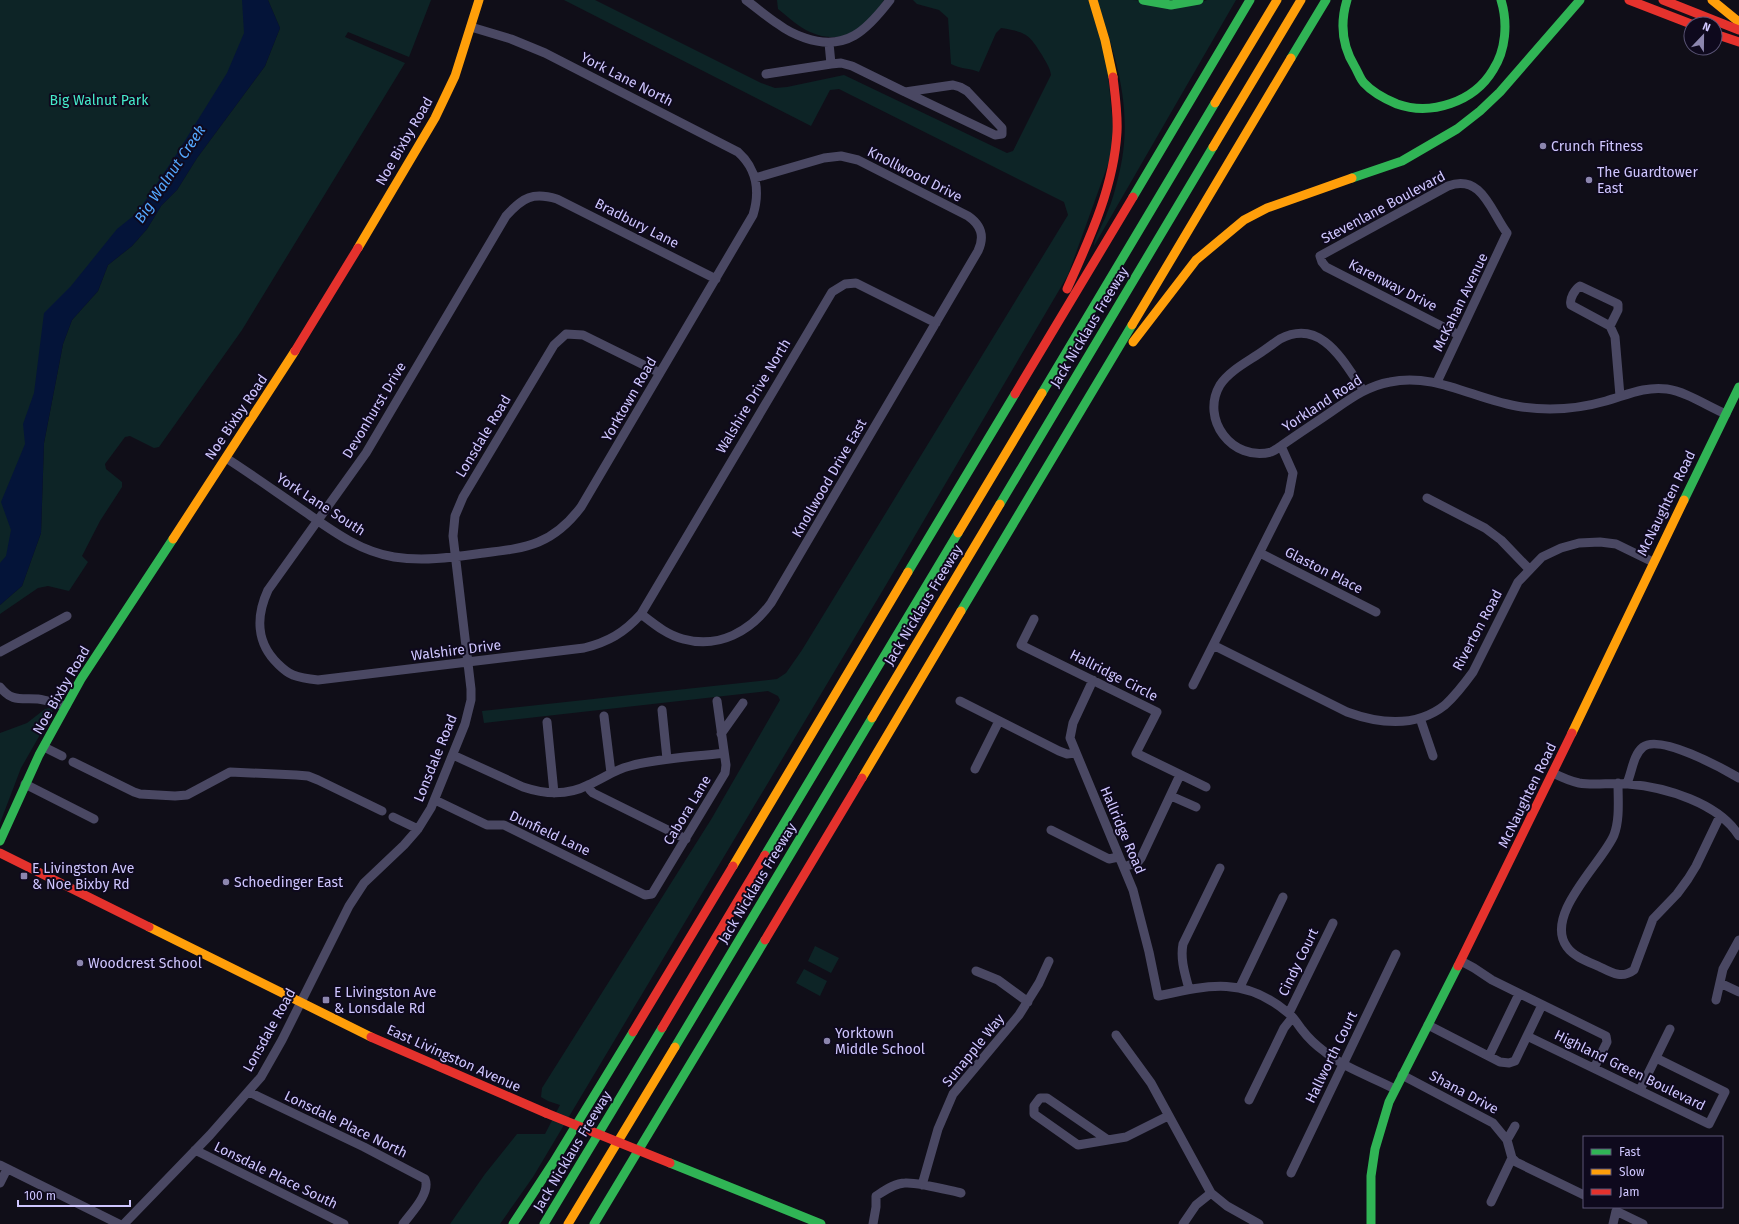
<svg xmlns="http://www.w3.org/2000/svg" width="1739" height="1224" font-family="'Fira Sans',sans-serif">
<rect width="100%" height="100%" fill="#100e18"/>
<path fill="#0d2426" d="M0,0H261L258,25L141,219L76,288L0,586Z
M268,0H431L409,57L348,32L345,37L405,63L242,330L159,447L154,448L130,436L125,437L105,464L106,469L122,482V487L100,521L82,556L88,562L69,591L48,586L38,588L0,614V605L22,586L41,533L44,443L63,344L72,320L98,291L108,265L132,246L147,229L161,206L177,190L197,158L265,66L280,28Z
M564,0H595L761,83L775,88L787,87L844,75L1007,153L1013,151L1051,75C1050,67 1045,61 1042,55C1029,34 1026,32 1001,28L996,33L979,72C970,68 960,69 951,64L948,18L939,10L917,4L913,0H1089L1106,55L1115,145L1068,275L883,590L533,1177L500,1224H450L485,1174L517,1134H545L560,1105L548,1101L541,1097L542,1088L712,818L780,700L778,696L768,691L484,723L482,711L777,679L786,673L802,650L1068,215L1064,202L839,89L830,90L811,126Z
M777,0H884C866,27 844,47 810,32C799,27 788,17 778,9Z
M1097,0H1133L1194,5L1207,0H1236L1094,246C1094,237 1104,223 1107,213C1112,202 1115,190 1118,178C1135,113 1117,61 1097,0Z
M50,708L53,712L21,768L0,823V733L27,723L45,709Z
M815,946L839,958L831,973L808,961Z
M804,969L827,981L820,996L796,983Z"/>
<path fill="#041439" d="M242,0H268L280,28L265,66L197,158L177,190L161,206L147,229L132,246L108,265L98,291L72,320L63,344L44,443L41,533L22,586L0,605V563L6,556L11,530L1,502L25,444L23,424L34,393L44,313L71,286L117,229L137,213L176,155L227,73L244,33Z"/>
<g fill="none" stroke-linecap="round" stroke-linejoin="round">
<path stroke="#4a4863" stroke-width="9" d="M746,0C757,8 767,17 778,24C786,30 796,35 805,38C846,52 867,30 890,0
M829,43L831,64L841,63L852,66L905,92L953,85L960,87L967,91L1002,128V134L995,135L905,92
M766,74L831,64
M716,279L557,199C533,192 523,197 506,216L366,453L268,590C256,616 256,643 278,664C282,668 288,673 293,675C301,678 309,679 318,680L584,648C608,642 624,633 641,614L832,292L845,284L856,283L936,323
M1580,286L1618,304V310L1610,326L1571,305C1569,299 1575,289 1580,286Z
M1610,326L1615,337L1620,396
M1437,382L1507,233C1491,212 1482,173 1448,186L1320,256L1322,262L1326,267L1459,335
M1363,390C1344,363 1322,317 1280,339C1274,343 1269,347 1263,351C1249,361 1230,370 1220,385C1200,419 1232,462 1271,452C1274,451 1278,448 1281,446C1298,434 1315,423 1331,412C1350,399 1367,386 1390,382C1436,372 1477,401 1522,407C1550,411 1578,409 1606,401C1627,395 1645,386 1667,389C1687,392 1707,406 1726,414
M226,458C251,474 276,492 301,509C330,529 358,551 394,557C424,562 455,557 484,553C528,548 553,544 581,507L753,215C760,192 757,169 738,152L545,53L511,39L471,27
M1427,498L1485,528L1501,540L1529,569
M1260,553L1376,612
M641,614C654,624 667,635 683,639C719,649 751,631 771,603L978,251C985,236 981,225 968,216L858,160L841,156L824,158L755,178
M1034,619L1021,645L1157,712L1136,753L1206,787
M1213,645L1347,712C1380,724 1416,728 1445,705C1456,695 1465,683 1473,672L1518,582L1542,557L1561,548L1579,543L1600,542L1616,544L1653,562
M0,652L67,616
M1093,680L1073,723L1070,738L1133,890L1149,952L1158,996C1208,985 1244,976 1287,1012C1294,1017 1298,1025 1303,1031C1309,1039 1317,1046 1325,1052C1345,1068 1372,1077 1395,1089
M1193,685L1289,494L1293,473L1281,446
M0,687C12,702 20,698 38,699C47,700 57,704 66,706
M960,701L1059,751L1067,754L1075,753
M662,710L667,759
M604,716L611,773
M1420,718L1433,756
M547,722L554,793
M721,734L743,703
M44,747L62,756
M453,755L523,787C544,794 567,796 588,785C602,779 614,770 630,766C660,758 693,757 724,753
M73,762L134,792L140,794L175,796L187,795L230,772L296,775L308,776L318,780L382,811
M975,769L999,721
M1553,773C1561,777 1570,781 1579,783C1595,786 1612,782 1628,784C1665,787 1719,803 1739,836
M1618,783C1618,800 1620,819 1614,835C1603,862 1543,915 1567,947C1574,957 1589,962 1600,967C1612,973 1622,979 1634,970L1653,919L1677,894L1688,879L1696,866L1720,816
M1627,783C1632,772 1633,755 1643,747C1660,734 1722,768 1739,778
M25,784L94,819
M588,786L590,790L593,793L686,839
M1171,796L1196,807
M435,800L487,825H504L645,895L652,894L725,773L726,765L717,701
M393,817L418,829
M1051,830L1109,859L1118,857
M1124,867L1138,862L1141,858L1180,775
M1461,961L1474,968L1492,980L1606,1036L1607,1042L1594,1068
M976,971L998,980L1028,1002
M1720,983L1739,992
M1240,987L1283,897
M1189,989C1185,974 1180,959 1183,944L1220,868
M1716,1000L1723,969L1739,940
M1289,1013L1333,923
M1428,1025L1500,1062L1509,1063L1515,1061L1542,1005
M1116,1035L1151,1083L1211,1193L1227,1206L1259,1224
M1527,1036L1709,1124L1725,1092L1656,1058
M1489,1056L1519,994
M1402,1075L1493,1123L1507,1140L1512,1158L1516,1162L1584,1195
M1640,1090L1670,1029
M249,1092L364,1147L425,1179C431,1193 411,1213 403,1224
M1249,1100L1284,1028L1292,1018
M1108,1140L1047,1098H1040L1034,1106V1114L1078,1145L1126,1137L1168,1116
M1507,1140L1515,1126
M195,1150L344,1224
M0,1165L119,1224
M1291,1173L1396,954
M0,1183L7,1169
M922,1185L938,1129L953,1094L1019,1015L1039,983L1049,961
M1491,1202L1512,1158
M124,1224L210,1135L261,1077L282,1040L349,906L364,883L404,845L418,829L431,808L465,724L471,700V689L453,536L455,516L463,497L554,345L566,334L583,335L660,373
M873,1224L876,1207V1196C884,1191 895,1183 905,1183C918,1182 947,1190 961,1193
M1183,1224L1196,1205L1211,1193
M1613,1224L1616,1211L1643,1224"/>
<path stroke="#30b455" stroke-width="9" d="M1143,0L1171,5L1199,0
M1347,0C1340,23 1342,46 1355,67C1358,72 1360,79 1364,83C1373,93 1385,99 1397,104C1431,116 1474,102 1493,70C1506,50 1508,23 1501,0
M1291,58L1326,0
M1352,178L1402,161L1457,129L1480,111L1500,92L1580,0
M1133,197L1250,0
M1042,393L1215,103
M1684,500L1739,387
M1000,504L1213,147
M908,572L1015,394
M961,611L1132,325
M0,841L39,755L81,679L173,539
M765,855L958,533
M675,1047L872,718
M670,1163L821,1224
M513,1224L553,1163L633,1032
M544,1224L662,1028
M594,1224L765,940
M1371,1224V1176L1375,1149L1389,1102L1458,966"/>
<path stroke="#ff9f0a" stroke-width="9" d="M1093,0L1105,40L1113,77
M1712,0L1739,22
M1215,103L1277,0
M1213,147L1301,0
M358,248L435,118L455,76L479,0
M1132,325L1291,58
M1133,342L1196,260L1244,220L1267,208L1352,178
M958,533L1042,393
M173,539L295,351
M872,718L1000,504
M1572,733L1684,500
M862,778L961,611
M733,866L908,572
M149,927L371,1037
M568,1224L675,1047"/>
<path stroke="#e5322d" stroke-width="9" d="M1629,0L1691,24
M1663,0L1739,30
M1715,34L1739,42
M1067,289C1089,240 1114,187 1117,132C1118,114 1115,94 1113,77
M295,351L358,248
M1015,394L1133,197
M0,853L149,927
M765,940L862,778
M1458,966L1572,733
M662,1028L765,855
M633,1032L733,866
M371,1037L546,1113"/>
<path stroke="#e5322d" stroke-width="9" d="M546,1113L670,1163"/>
</g>
<g fill="#8c86ae" stroke="#0e091d" stroke-width="1.5">
<circle cx="1543" cy="146" r="4"/>
<circle cx="1589" cy="180" r="4"/>
<rect x="20" y="872" width="8" height="8" rx="2"/>
<circle cx="226" cy="882" r="4"/>
<circle cx="80" cy="963" r="4"/>
<rect x="322" y="996" width="8" height="8" rx="2"/>
<circle cx="827" cy="1041" r="4"/>
</g>
<g text-anchor="middle" stroke-width="4" stroke-linejoin="round" paint-order="stroke">
<g font-size="14" fill="#cfc6ff" stroke="#0e091d">
<text transform="translate(627 79) rotate(27)" y="5">York Lane North</text>
<text transform="translate(404 141) rotate(-60)" y="5">Noe Bixby Road</text>
<text transform="translate(915 174) rotate(27)" y="5">Knollwood Drive</text>
<text transform="translate(1383 207) rotate(-28)" y="5">Stevenlane Boulevard</text>
<text transform="translate(637 223) rotate(27)" y="5">Bradbury Lane</text>
<text transform="translate(1393 285) rotate(27)" y="5">Karenway Drive</text>
<text transform="translate(1460 302) rotate(-64)" y="5">McKahan Avenue</text>
<text transform="translate(1089 327) rotate(-59)" y="5">Jack Nicklaus Freeway</text>
<text transform="translate(753 396) rotate(-59)" y="5">Walshire Drive North</text>
<text transform="translate(629 399) rotate(-60)" y="5">Yorktown Road</text>
<text transform="translate(1322 403) rotate(-33)" y="5">Yorkland Road</text>
<text transform="translate(374 410) rotate(-59)" y="5">Devonhurst Drive</text>
<text transform="translate(236 417) rotate(-56)" y="5">Noe Bixby Road</text>
<text transform="translate(483 436) rotate(-59)" y="5">Lonsdale Road</text>
<text transform="translate(829 478) rotate(-60)" y="5">Knollwood Drive East</text>
<text transform="translate(1666 503) rotate(-64)" y="5">McNaughten Road</text>
<text transform="translate(321 504) rotate(33)" y="5">York Lane South</text>
<text transform="translate(1324 570) rotate(27)" y="5">Glaston Place</text>
<text transform="translate(923 605) rotate(-59)" y="5">Jack Nicklaus Freeway</text>
<text transform="translate(1477 630) rotate(-62)" y="5">Riverton Road</text>
<text transform="translate(456 650) rotate(-7)" y="5">Walshire Drive</text>
<text transform="translate(1114 675) rotate(27)" y="5">Hallridge Circle</text>
<text transform="translate(61 690) rotate(-60)" y="5">Noe Bixby Road</text>
<text transform="translate(435 758) rotate(-68)" y="5">Lonsdale Road</text>
<text transform="translate(1527 795) rotate(-64)" y="5">McNaughten Road</text>
<text transform="translate(687 810) rotate(-59)" y="5">Cabora Lane</text>
<text transform="translate(1123 830) rotate(67)" y="5">Hallridge Road</text>
<text transform="translate(550 833) rotate(25)" y="5">Dunfield Lane</text>
<text transform="translate(757 883) rotate(-59)" y="5">Jack Nicklaus Freeway</text>
<text transform="translate(1298 962) rotate(-64)" y="5">Cindy Court</text>
<text transform="translate(269 1030) rotate(-61)" y="5">Lonsdale Road</text>
<text transform="translate(973 1050) rotate(-51)" y="5">Sunapple Way</text>
<text transform="translate(1331 1057) rotate(-64)" y="5">Hallworth Court</text>
<text transform="translate(454 1058) rotate(24)" y="5">East Livingston Avenue</text>
<text transform="translate(1630 1070) rotate(26)" y="5">Highland Green Boulevard</text>
<text transform="translate(1464 1092) rotate(28)" y="5">Shana Drive</text>
<text transform="translate(346 1124) rotate(26)" y="5">Lonsdale Place North</text>
<text transform="translate(572 1151) rotate(-59)" y="5">Jack Nicklaus Freeway</text>
<text transform="translate(276 1175) rotate(26)" y="5">Lonsdale Place South</text>
</g>
<g font-size="14" fill="#45ebca" stroke="#0e091d">
<text x="99" y="105">Big Walnut Park</text>
</g>
<g font-size="14" fill="#cfc6ff" stroke="#0e091d" text-anchor="start">
<text x="1551" y="151">Crunch Fitness</text>
<text x="1597" y="177">The Guardtower<tspan x="1597" dy="16">East</tspan></text>
<text x="32" y="873">E Livingston Ave<tspan x="32" dy="16">&amp; Noe Bixby Rd</tspan></text>
<text x="234" y="887">Schoedinger East</text>
<text x="88" y="968">Woodcrest School</text>
<text x="334" y="997">E Livingston Ave<tspan x="334" dy="16">&amp; Lonsdale Rd</tspan></text>
<text x="835" y="1038">Yorktown<tspan x="835" dy="16">Middle School</tspan></text>
</g>
<g font-size="15" font-style="italic" fill="#54a8ff" stroke="#0e091d">
<text transform="translate(170 174) rotate(-56)" y="5">Big Walnut Creek</text>
</g>
</g>
<rect x="1583" y="1136" width="140" height="72" fill="#0e091d" stroke="#5b5577"/>
<rect x="1591" y="1149" width="20" height="6" fill="#30b455" stroke="#5b5577"/>
<text x="1619" y="1156" font-size="12" fill="#cfc6ff">Fast</text>
<rect x="1591" y="1169" width="20" height="6" fill="#ff9f0a" stroke="#5b5577"/>
<text x="1619" y="1176" font-size="12" fill="#cfc6ff">Slow</text>
<rect x="1591" y="1189" width="20" height="6" fill="#e5322d" stroke="#5b5577"/>
<text x="1619" y="1196" font-size="12" fill="#cfc6ff">Jam</text>
<g transform="translate(1703 36) rotate(22)"><circle r="19" fill="#0e091d" stroke="#5b5577"/>
<path d="M0-3L7 15L0 10L-7 15Z" fill="#8c86ae"/>
<text y="-6" font-size="11" font-weight="bold" text-anchor="middle" fill="#cfc6ff">N</text>
</g>
<path d="M18 1200v6h112v-6" fill="none" stroke="#cfc6ff" stroke-width="2"/>
<text x="24" y="1200" font-size="12" fill="#cfc6ff" stroke="#0e091d" stroke-width="3" paint-order="stroke">100 m</text>
</svg>
